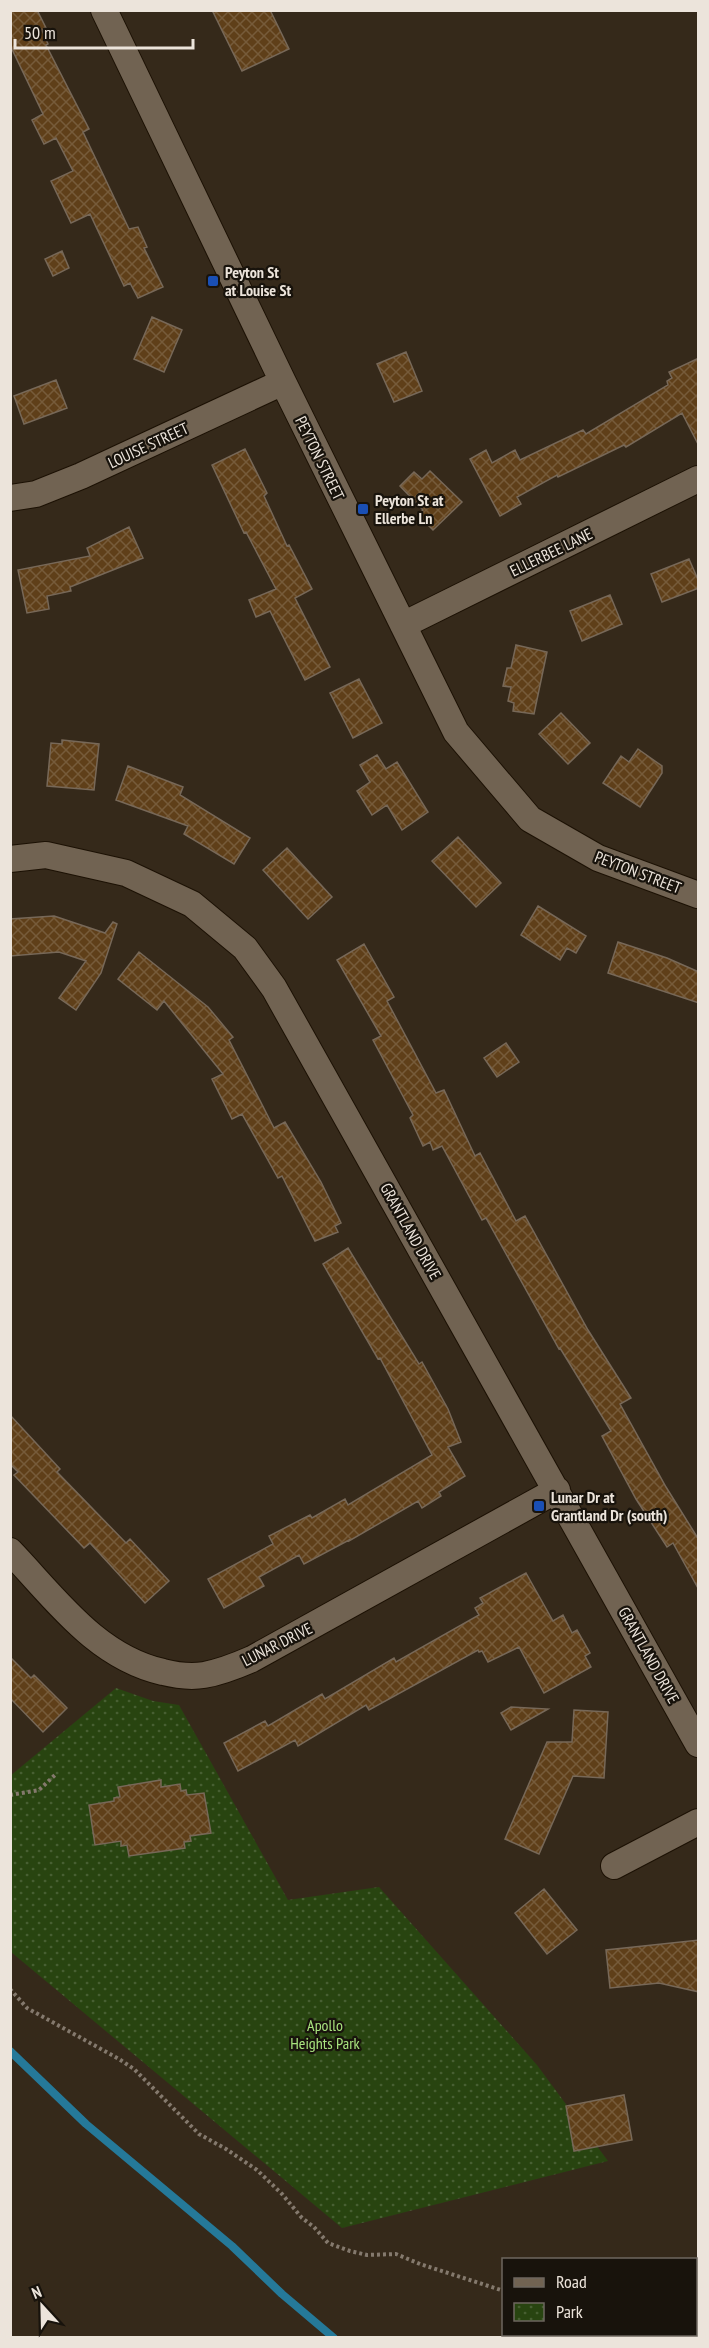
<svg xmlns="http://www.w3.org/2000/svg" width="709" height="2348" font-family="'PT Sans Narrow',sans-serif">
<defs>
<pattern id="park-dots" width="8" height="8" patternUnits="userSpaceOnUse" patternTransform="scale(1.5)"><rect width="8" height="8" fill="#284410"/><path d="M2 2h.1M6 6h.1" fill="none" stroke="#475f32" stroke-width="1.8" stroke-linecap="round"/></pattern>
<pattern id="building-cross-hatch" width="8" height="8" patternUnits="userSpaceOnUse" patternTransform="scale(1.5)"><rect width="8" height="8" fill="#5f3f19"/><path d="M0 0l8 8M0 8l8-8" fill="none" stroke="#765b3a"/></pattern>
</defs>
<rect width="100%" height="100%" fill="#35291a"/>
<path fill="url(#park-dots)" d="M116,1688L153,1701L179,1705L288,1900L379,1887L537,2065L608,2161L342,2228L11,1952L10,1776Z"/>
<g fill="none" stroke-linecap="round" stroke-linejoin="round">
<path stroke="#257999" stroke-width="8" d="M10,2051L86,2124L232,2246L282,2294L334,2338"/>
</g>
<path fill="url(#building-cross-hatch)" stroke="#776858" stroke-width="1.5" d="M10,10H37L46,28L42,30L48,44L46,45L89,129L83,132L129,229L138,227L147,247L144,248L163,287L138,298L130,283L124,286L90,214L71,223L51,181L73,171L56,138L44,144L32,120L43,114L10,45Z
M212,10H270L289,49L242,71Z
M62,251L69,268L53,276L45,259Z
M152,317L182,330L164,372L134,359Z
M406,352L422,391L394,402L377,364Z
M699,358V446L682,413L626,447L624,445L558,477L557,475L517,497L521,504L500,516L470,459L486,450L492,463L515,450L520,460L583,430L586,434L668,385L667,381L672,378L669,372Z
M56,380L67,408L24,424L14,396Z
M245,449L267,493L264,496L287,546L289,545L312,589L295,598L330,667L305,680L270,611L256,617L249,600L276,589L246,532L244,533L212,465Z
M430,471L462,502L433,530L418,515L423,510L400,486L414,472L422,479Z
M129,527L143,558L70,587L71,591L47,596L49,609L27,613L18,570L90,556L87,548Z
M689,559L699,582V588L662,602L651,574Z
M610,595L622,624L582,641L570,611Z
M516,645L547,652L534,714L513,711L514,703L508,701L511,687L503,686L507,668H511Z
M359,679L382,723L353,738L330,693Z
M561,713L590,743L568,764L539,734Z
M62,740L99,744L94,790L47,786L51,743L62,744Z
M638,749L662,766V773L640,807L603,783L621,756L629,762Z
M377,755L386,769L397,762L428,812L402,830L387,805L372,815L357,791L370,782L360,765Z
M128,766L183,787L180,795L250,838L234,864L184,834L188,826L116,800Z
M458,837L501,883L476,907L432,861Z
M287,848L332,897L308,919L263,870Z
M538,906L586,936L576,953L567,948L560,960L521,935Z
M54,916L105,933L113,922L117,924L101,973L76,1010L59,998L86,961L59,952L10,956V919Z
M618,942L667,958L699,972V1003L608,973Z
M364,944L394,997L387,1001L436,1093L444,1090L475,1156L480,1153L516,1221L525,1216L588,1330L631,1398L620,1404L666,1487L699,1540V1590L673,1543L667,1547L636,1499L602,1436L611,1431L560,1348L559,1349L486,1218L482,1220L442,1146L433,1150L430,1142L423,1146L410,1118L413,1115L373,1040L381,1036L337,960Z
M139,952L208,1007L233,1037L229,1040L274,1128L285,1122L321,1182L341,1223L335,1226L338,1232L315,1241L282,1176L278,1178L242,1114L232,1119L212,1079L223,1074L164,1001L157,1010L118,979Z
M506,1043L519,1062L497,1077L484,1058Z
M348,1248L419,1364L422,1362L448,1409L461,1442L448,1447L465,1476L439,1492L441,1496L422,1508L418,1501L349,1541V1540L304,1564L299,1555L259,1577L264,1586L224,1608L208,1579L273,1544L269,1536L310,1515L312,1518L345,1499L348,1505L432,1455L380,1358L378,1359L323,1264Z
M10,1415L60,1469L57,1472L126,1543L130,1539L169,1581L145,1603L90,1543L84,1548L14,1475L18,1472L10,1464Z
M526,1573L553,1621L563,1615L572,1633L577,1630L590,1653L585,1656L591,1667L544,1693L519,1647L488,1662L482,1651L479,1652L478,1650L369,1710L366,1705L298,1746L295,1740L238,1771L224,1743L265,1721L268,1726L322,1694L325,1699L394,1658L396,1662L479,1615L475,1608L483,1603L480,1598Z
M10,1657L31,1678L34,1675L67,1708L43,1732L10,1698Z
M511,1707L548,1709L511,1730L501,1713Z
M574,1710L608,1712L604,1778L573,1776L539,1854L505,1839L547,1742H572Z
M161,1780V1787L180,1784L181,1791L186,1790L187,1795L204,1793L211,1833L190,1836L191,1841L184,1842L185,1848L129,1856L127,1845L121,1846V1841L95,1845L89,1805L114,1801V1798L120,1797L118,1787Z
M544,1889L577,1930L547,1954L515,1913Z
M699,1940V1992L659,1983L610,1988L606,1950Z
M624,2095L632,2140L574,2151L566,2106Z"/>
<g fill="none" stroke-linecap="round" stroke-linejoin="round">
<g stroke="#1c1104" stroke-width="28">
<path id="minor" d="M104,10L283,382L456,732L530,819L598,858L698,895
M10,498L36,494L81,476L283,382
M403,625L698,479
M10,859L46,855L126,873L192,904L245,948L274,988L698,1744
M10,1551C55,1598 96,1657 163,1672C175,1675 191,1677 204,1675C221,1672 236,1666 252,1659L557,1490
M614,1866L698,1822"/>
</g>
<path stroke="#84796d" stroke-width="4" stroke-dasharray="3 3" stroke-linecap="butt" d="M10,1795L39,1790L55,1775
M10,1989L27,2008L119,2059L134,2069L199,2134L226,2149L257,2170L282,2194L302,2218L314,2227L328,2243L350,2251L367,2255L396,2254L420,2264L504,2291
M634,2334L646,2338"/>
<use href="#minor" stroke="#716352" stroke-width="26"/>
</g>
<g fill="#1a4fb4" stroke="#18130c" stroke-width="2">
<rect x="207" y="275" width="12" height="12" rx="3"/>
<rect x="357" y="503" width="12" height="12" rx="3"/>
<rect x="533" y="1500" width="12" height="12" rx="3"/>
</g>
<g text-anchor="middle" stroke-width="4.5" stroke-linejoin="round" paint-order="stroke">
<g font-size="16" font-weight="bold" fill="#ece4db" stroke="#18130c" text-anchor="start">
<text x="225" y="278">Peyton St<tspan x="225" dy="18">at Louise St</tspan></text>
<text x="375" y="506">Peyton St at<tspan x="375" dy="18">Ellerbe Ln</tspan></text>
<text x="551" y="1503">Lunar Dr at<tspan x="551" dy="18">Grantland Dr (south)</tspan></text>
</g>
<g font-size="16" fill="#ece4db" stroke="#18130c">
<text transform="translate(148 445) rotate(-25)" y="6">LOUISE STREET</text>
<text transform="translate(320 458) rotate(64)" y="6">PEYTON STREET</text>
<text transform="translate(551 552) rotate(-26)" y="6">ELLERBEE LANE</text>
<text transform="translate(638 872) rotate(21)" y="6">PEYTON STREET</text>
<text transform="translate(411 1231) rotate(61)" y="6">GRANTLAND DRIVE</text>
<text transform="translate(277 1644) rotate(-27)" y="6">LUNAR DRIVE</text>
<text transform="translate(649 1655) rotate(61)" y="6">GRANTLAND DRIVE</text>
</g>
<g font-size="16" fill="#a8e37e" stroke="#18130c">
<text x="325" y="2031">Apollo<tspan x="325" dy="18">Heights Park</tspan></text>
</g>
</g>
<rect width="709" height="2348" fill="none" stroke="#ece4db" stroke-width="24"/>
<rect x="502" y="2258" width="195" height="78" fill="#18130c" stroke="#6d675f" stroke-width="1.5"/>
<rect x="514" y="2278" width="30" height="9" fill="#716352" stroke="#6d675f" stroke-width="1.5"/>
<text x="556" y="2288" font-size="18" fill="#ece4db">Road</text>
<rect x="514" y="2303" width="30" height="18" fill="url(#park-dots)" stroke="#6d675f" stroke-width="1.5"/>
<text x="556" y="2318" font-size="18" fill="#ece4db">Park</text>
<g transform="translate(42 2306) rotate(338)" stroke="#18130c" stroke-width="4.5" paint-order="stroke">
<path d="M0-4.5L10 22L0 15L-10 22Z" fill="#ece4db"/>
<text y="-9" font-size="16" font-weight="bold" text-anchor="middle" fill="#ece4db">N</text>
</g>
<path d="M15 39v9h178v-9" fill="none" stroke="#ece4db" stroke-width="3"/>
<text x="24" y="39" font-size="18" fill="#ece4db" stroke="#18130c" stroke-width="4.5" paint-order="stroke">50 m</text>
</svg>
